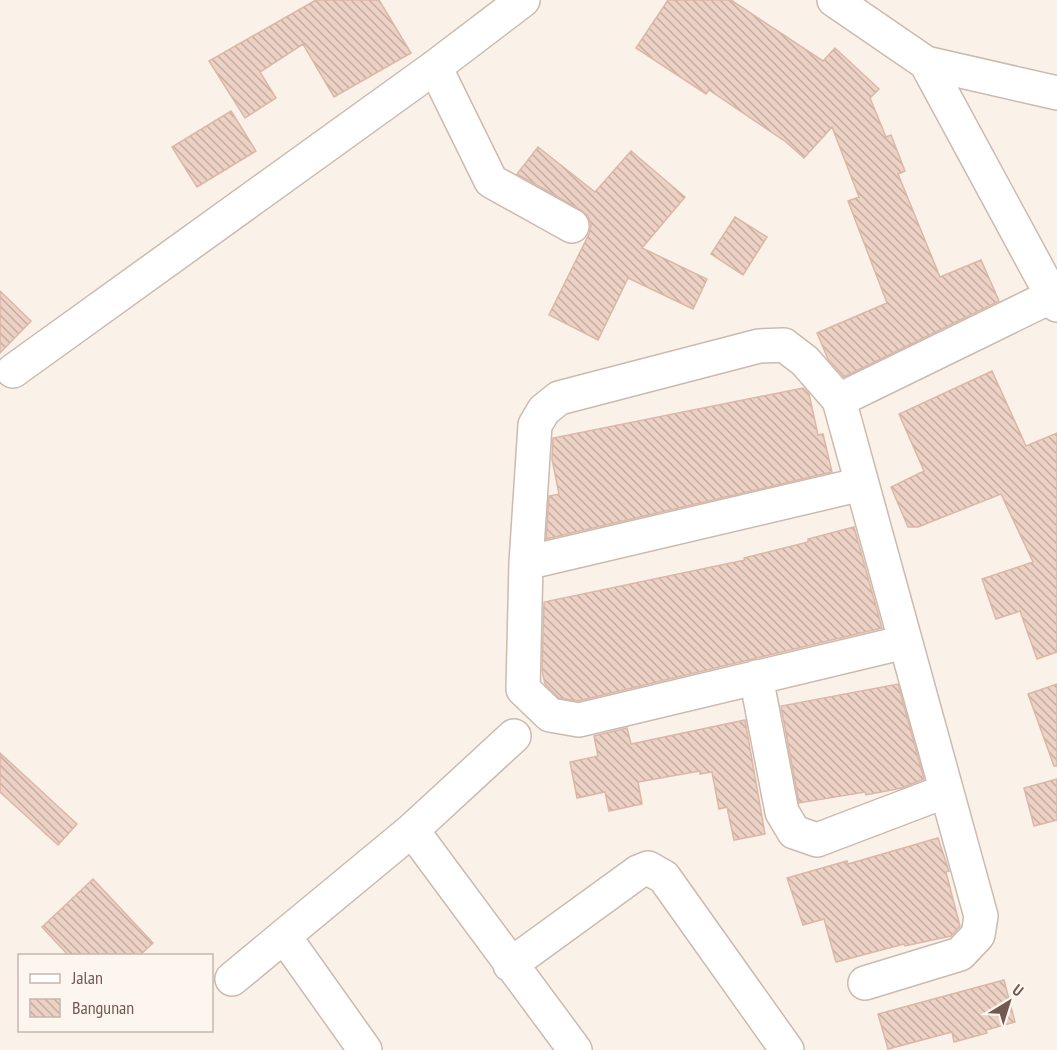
<svg xmlns="http://www.w3.org/2000/svg" width="1057" height="1050" font-family="'PT Sans Narrow',sans-serif">
<defs>
<pattern id="building-back-hatch" width="6" height="6" patternUnits="userSpaceOnUse" patternTransform="scale(1.5)"><rect width="6" height="6" fill="#ecd1c4"/><path d="M-1 5l2 2M0 0l6 6M5-1l2 2" fill="none" stroke="#c4ada2"/></pattern>
</defs>
<rect width="100%" height="100%" fill="#faf2e9"/>
<path fill="url(#building-back-hatch)" stroke="#dcb7a6" stroke-width="1.5" d="M316,0H379L411,53L334,97L303,44L260,72L276,98L245,118L209,61Z
M668,0H731L823,61L835,48L879,89L870,98L886,137L891,135L905,171L898,174L940,277L981,260L999,301L844,377L828,359L817,333L887,303L848,201L859,197L832,127L804,158L786,142L709,90L706,94L636,48Z
M231,111L256,151L197,187L172,147Z
M538,147L595,192L631,151L685,197L642,248L707,279L693,309L628,278L598,340L549,315L589,234L591,225L588,216L581,210L517,174Z
M735,217L767,237L743,275L711,254Z
M0,291L31,321L0,353Z
M992,371L1026,446L1057,433V652L1037,659L1020,611L996,619L982,579L1033,562L1001,494L918,527H908L891,487L924,471L899,414Z
M803,388L809,394L818,435L823,434L832,472L546,539L549,496L559,494L552,459L553,438Z
M854,527L882,628L578,701L559,698L545,684L542,671L544,602L745,560L744,558L808,542V539Z
M898,684L924,779L902,788L866,795L865,792L799,803L781,706Z
M1057,684V766H1054L1028,694Z
M745,720L765,834L734,840L727,807L719,809L712,772L700,774V771L638,782L642,804L609,811L605,792L577,798L570,762L598,756L594,736L627,728L631,744Z
M0,753L77,824L58,845L0,792Z
M1057,779V820L1034,826L1024,788Z
M938,838L949,871L946,872L960,926L951,936L905,946L904,944L836,962L824,919L803,925L787,878L847,861L848,864Z
M93,879L153,943L139,956H69L42,927Z
M1004,980L1015,1022L986,1030L987,1033L954,1042L952,1032L888,1049L878,1014Z"/>
<g fill="none" stroke-linecap="round" stroke-linejoin="round">
<g stroke="#cbbab0" stroke-width="36">
<path id="minor" d="M834,0L926,63L1057,305
M926,63L1057,93
M435,67L491,181L572,226
M13,371L435,67L523,0
M839,400L1052,296
M526,563L862,484
M756,677L782,812L794,832L817,840L946,791
M412,830L514,736
M284,936L365,1050
M510,965L638,872L648,868L664,877L787,1050
M232,979L412,830L575,1050
M865,983L960,954L978,935L981,916L839,400L805,361L784,345L759,346L559,398L544,410L535,425L526,563L523,689L550,715L579,720L905,642"/>
</g>
<use href="#minor" stroke="#fff" stroke-width="33"/>
</g>
<rect x="18" y="954" width="195" height="78" fill="#fdf6ef" stroke="#c5b7af" stroke-width="1.5"/>
<rect x="30" y="974" width="30" height="9" fill="#ffffff" stroke="#c5b7af" stroke-width="1.5"/>
<text x="72" y="984" font-size="18" fill="#715950">Jalan</text>
<rect x="30" y="999" width="30" height="18" fill="url(#building-back-hatch)" stroke="#c5b7af" stroke-width="1.5"/>
<text x="72" y="1014" font-size="18" fill="#715950">Bangunan</text>
<g transform="translate(1009 1002) rotate(38)" stroke="#fdf6ef" stroke-width="4.5" paint-order="stroke">
<path d="M0-4.5L10 22L0 15L-10 22Z" fill="#715950"/>
<text y="-9" font-size="16" font-weight="bold" text-anchor="middle" fill="#715950">U</text>
</g>
</svg>
